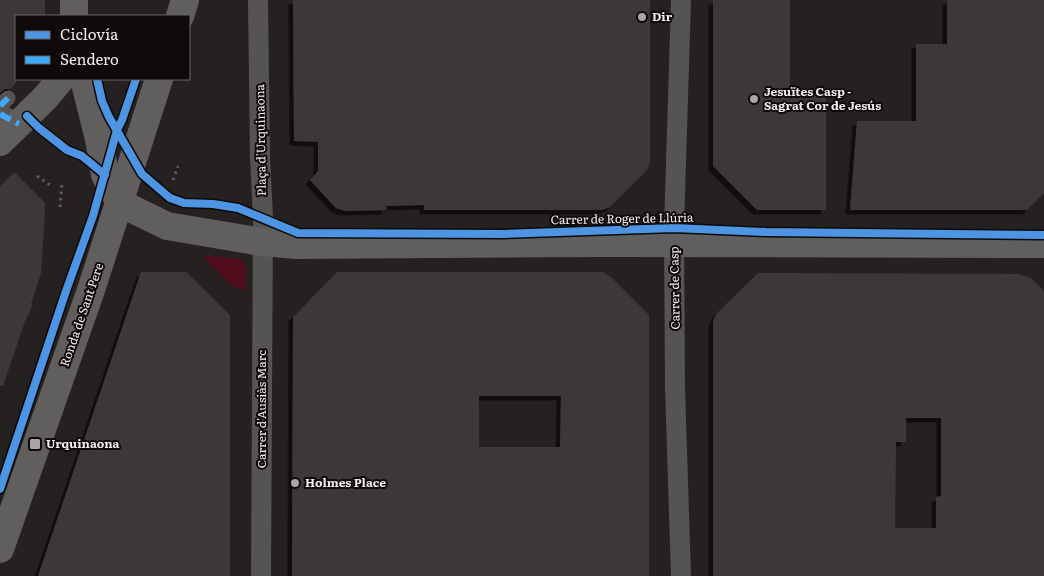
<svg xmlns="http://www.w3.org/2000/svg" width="1044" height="576" font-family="Literata,serif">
<defs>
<filter id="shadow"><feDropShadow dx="-4.5" dy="4.5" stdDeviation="0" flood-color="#0009"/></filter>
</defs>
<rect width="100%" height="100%" fill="#262121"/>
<path fill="#510d1b" d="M206,256L241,259L246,264V291L232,286L205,259Z"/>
<path fill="#3d3838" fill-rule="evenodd" filter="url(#shadow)" d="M0,0H45V16H16V83L10,89H5L0,93Z
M293,0H650V162L647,170L610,207L602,210H424V205L386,206L387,210L345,211L336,208L310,180L318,171V142L294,141Z
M713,0H790V88H826V210H757L713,166Z
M947,0H1044V193L1027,210H850L857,121H916V44H947Z
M14,172L45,203L44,228L41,273L31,304L33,305L25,321L3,386H0V186Z
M141,272H186L230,315V576H38Z
M337,272H603L611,277L649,315V576H292L293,317ZM479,396H561L560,447H479Z
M758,273L1018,274L1031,278L1044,291V576H713V321L717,313ZM906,418H941V496L936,497V528H895L896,442H906Z"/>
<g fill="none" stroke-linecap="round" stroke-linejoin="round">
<path stroke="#5e5b5b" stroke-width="3" stroke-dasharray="2.5 4" stroke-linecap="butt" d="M37,176L53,187
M173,180L178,166
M60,207L62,183"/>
<path stroke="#565353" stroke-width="15" d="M0,106L8,98"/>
<path stroke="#565353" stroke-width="20" d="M258,0L260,157L263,218L261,576
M0,114L19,124
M681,576L675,388L674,228L681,0"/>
<path stroke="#615e5e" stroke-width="28" d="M74,16V0
M180,16L185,0
M84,79L99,139L105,175L120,203L167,226L262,242L296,245L601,243L1044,244
M0,142L45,98L61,79
M0,549L91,290L159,79"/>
<path stroke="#3fa9f5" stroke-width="6" stroke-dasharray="12 6" stroke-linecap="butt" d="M0,106L8,98
M0,114L19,124"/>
<g stroke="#0e0a0a" stroke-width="11">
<path id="cycleway" d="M97,79L102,101L109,117L142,174L170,198L184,203L213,204L238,208L298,233L504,234L674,228L766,232L1044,235
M27,116L39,128L67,150L82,156L105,175
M0,489L66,291L93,216L117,130L122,120L136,79"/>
</g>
<use href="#cycleway" stroke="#4d94e3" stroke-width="8"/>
</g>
<g fill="#aca5a5" stroke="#0e0a0a" stroke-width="2">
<circle cx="642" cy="17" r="5"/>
<circle cx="754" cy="99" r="5"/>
<rect x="29" y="438" width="12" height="12" rx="2.5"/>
<circle cx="295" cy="483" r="5"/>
</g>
<g text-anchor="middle" stroke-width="4" stroke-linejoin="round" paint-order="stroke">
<g font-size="12" font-weight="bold" fill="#f4ecec" stroke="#0e0a0a" text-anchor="start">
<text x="652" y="21">Dir</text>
<text x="764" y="96">Jesuïtes Casp -<tspan x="764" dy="14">Sagrat Cor de Jesús</tspan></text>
<text x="46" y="448">Urquinaona</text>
<text x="305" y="487">Holmes Place</text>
</g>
<g font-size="12" fill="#f4ecec" stroke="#0e0a0a">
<text transform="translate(261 140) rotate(-91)" y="4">Plaça d'Urquinaona</text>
<text transform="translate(622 219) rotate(-1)" y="4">Carrer de Roger de Llúria</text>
<text transform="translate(675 288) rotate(-91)" y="4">Carrer de Casp</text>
<text transform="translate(82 315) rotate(-71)" y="4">Ronda de Sant Pere</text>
<text transform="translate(262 409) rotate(-90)" y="4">Carrer d'Ausiàs Marc</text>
</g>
</g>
<rect x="15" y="15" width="175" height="65" fill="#0e0a0a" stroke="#6a6464"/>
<rect x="25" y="31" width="25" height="8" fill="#4d94e3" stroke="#6a6464"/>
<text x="60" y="40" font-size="15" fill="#f4ecec">Ciclovía</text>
<rect x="25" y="56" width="25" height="8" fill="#3fa9f5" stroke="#6a6464"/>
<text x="60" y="65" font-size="15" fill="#f4ecec">Sendero</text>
</svg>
